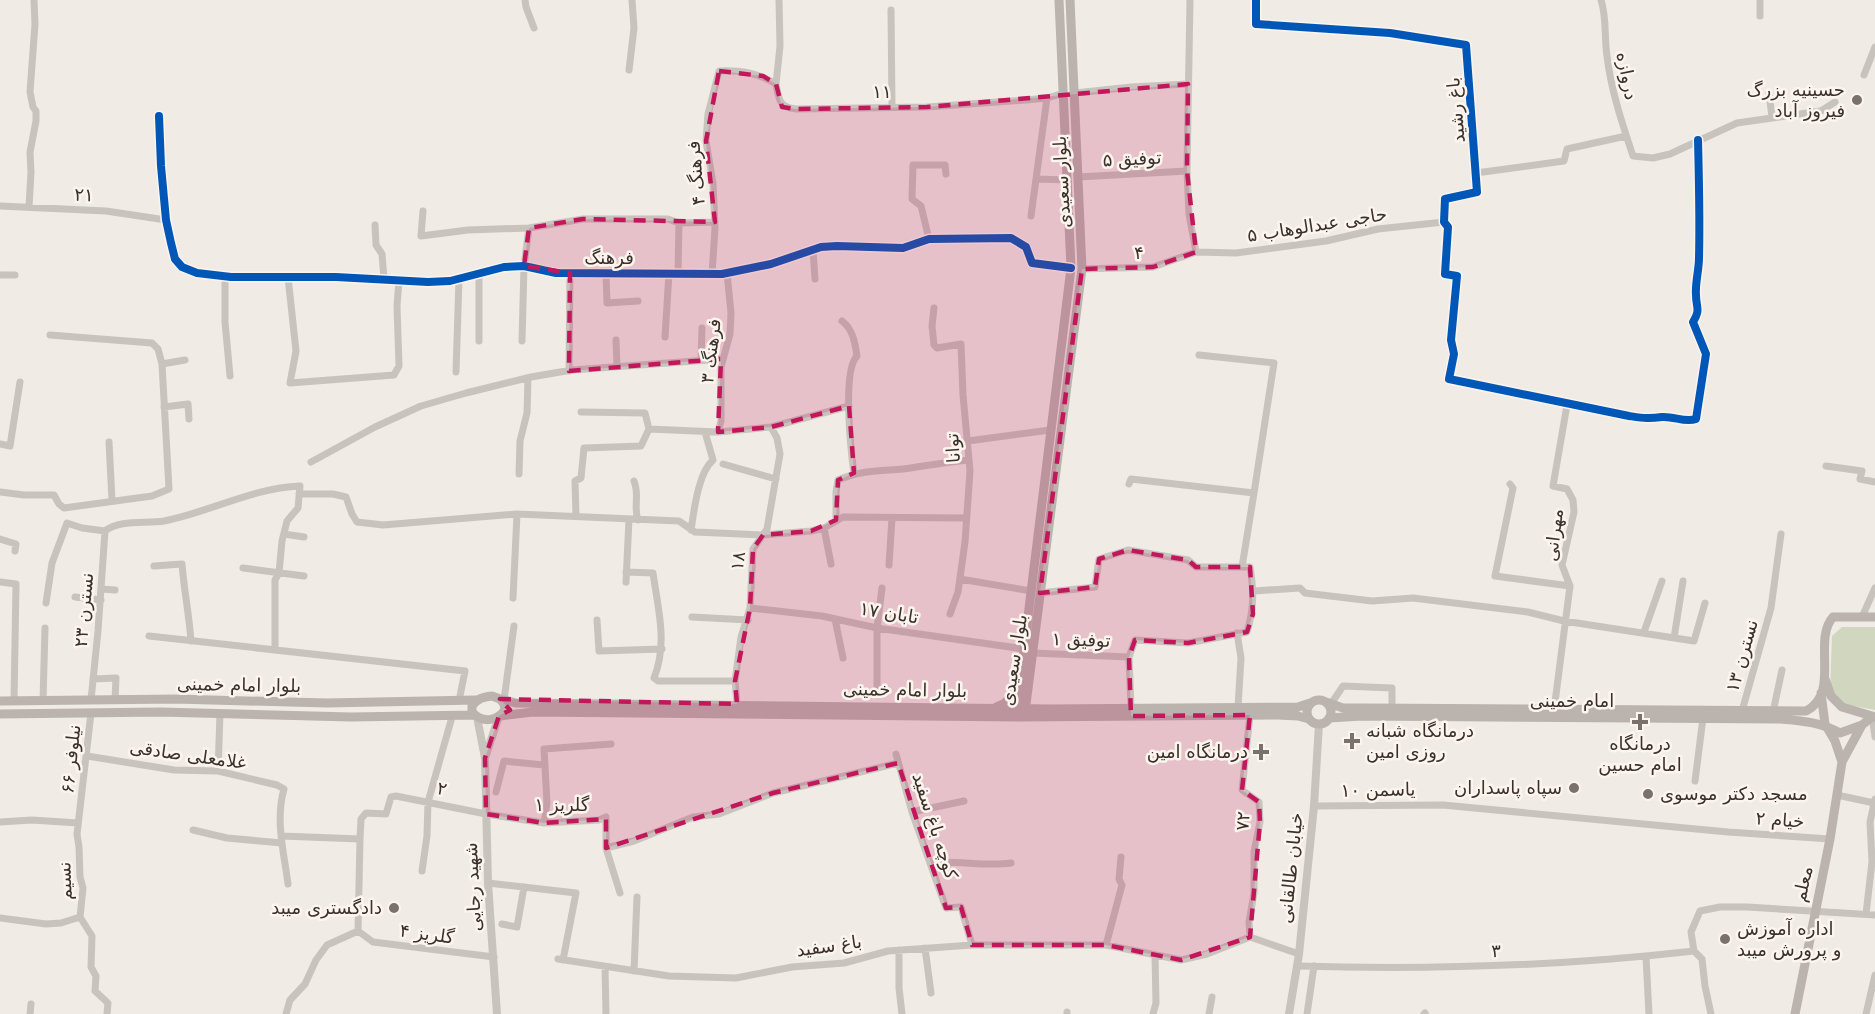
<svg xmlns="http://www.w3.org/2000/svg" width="1875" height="1014" font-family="'DejaVu Sans','Noto Naskh Arabic',sans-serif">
<rect width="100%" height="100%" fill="#f0ebe5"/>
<path fill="#d1d6bf" d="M1842,627H1875V710L1843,704L1830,692L1832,636Z"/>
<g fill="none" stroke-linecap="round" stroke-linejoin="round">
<path stroke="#c9c3be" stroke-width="7" d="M525,0L526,7L534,28
M1190,0L1187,171L1189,214L1196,252
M1256,0V24L1390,33L1466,45L1477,192L1445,199L1444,222L1448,227L1445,274L1457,276L1451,340L1454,354L1449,379L1629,416C1643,418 1648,419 1662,417C1674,416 1685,423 1696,419L1706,354L1693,322C1701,309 1696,308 1696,295C1695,283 1699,270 1699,258C1700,218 1699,179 1698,140
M1601,0C1607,18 1604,37 1607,56C1611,90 1622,123 1633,156L1653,158L1670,154L1737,123L1821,111L1835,102
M1760,0V16
M891,10L892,106
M629,70L634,28L632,0
M1864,75L1875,47
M776,84L780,46L779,0
M1075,93L1131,87L1188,84
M1769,93L1772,117
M159,116L161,166L166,220L171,243L175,259L182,267L197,273L231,277H336L428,282L450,281L504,267L524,266L556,273L722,274L771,264L821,247L837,246L903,248L929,239L1011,238L1026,247L1032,263L1071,268
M1476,173L1564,161L1567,149L1626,136
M1078,177L1187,171
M1036,179L1068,180
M0,206L106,211L166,220
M29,207L31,172L30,152L36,121V111L33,107L30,92L35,24L34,0
M423,211L421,236L468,230L529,228
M1031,216L1047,98
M375,225L376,245L382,254L384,279
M929,239L921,206L912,199L913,165H945L946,174
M813,250L815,279
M1082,269L1153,267L1196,252L1236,253L1326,241L1378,229L1444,222
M606,273L607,303L638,301
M678,273L679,223
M712,274L715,228L713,183L706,141L708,114L719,71C741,70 758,73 776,84C779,100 779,107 796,109L927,107L1026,100L1047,98L1064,93
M0,275H15
M225,277V322L230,376
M288,277L296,351L290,383L394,375L399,366L397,306L399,280
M934,308L932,326L934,345L937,348L961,344L963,395L970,471L965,542L958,592L950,614
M842,321C853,329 855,343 857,356C842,371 851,452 854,474
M665,337L669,273
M616,340L617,367
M479,341V274
M522,341L524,266L529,228L583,219H668L679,223L715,222
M1199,355L1274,363L1254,493
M701,360L702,328
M162,364L185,360
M569,371L570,273
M456,372L459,279
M164,407L188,404L189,419
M581,412L645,413L649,429
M718,432L721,421V367L730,334L731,313L727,273
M968,441L1050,430
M109,442L112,500
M0,444L10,446L20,382
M311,462L375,427L421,406L466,393L531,377L572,370L722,359
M723,464L776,479
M1826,466L1862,471L1860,479L1875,482
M519,474L520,441L527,413L528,378
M634,481C640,496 633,506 638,520
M1129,484L1131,479L1254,493L1242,567
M1510,484L1513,488L1495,576L1570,586
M0,492L24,495H54L59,504L64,508L152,496L169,489L162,364L158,349L152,343L50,335
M299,494H333L346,497L352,514L357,522L383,525L517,514L679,521L695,532L763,535L811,531L824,528L843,517L966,518
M576,516L575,481L581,478L584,448L641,446L649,429L718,432L771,427L849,406
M836,521V492L838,480C860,470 881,471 903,469C925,466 947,462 969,460
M824,528L831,564
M691,530C694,511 698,473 713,460L705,432
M284,534L304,537
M0,539L16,544L15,551
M889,565L892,518
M154,566L182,564C184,590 189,614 191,641
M243,568L304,576
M626,572L653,573C658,609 668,643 654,678L658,681H735
M960,579L1031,591
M0,582L16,584L14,701
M626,582L629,519
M101,589L115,590
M1254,591L1300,588L1305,593L1372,601L1413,598L1528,612L1564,621L1694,641L1705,603
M1040,593L1095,587L1099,559L1128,550L1188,560L1196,567H1250C1254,591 1254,609 1247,632L1188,643L1135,640L1129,657L1131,708
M75,597L101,600
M513,598L517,514
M46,603L52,563L67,523L82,528L105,531
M750,608L822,616L877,628L1024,649
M692,617L748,620
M1862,617L1875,588
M835,619L843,658
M597,620L599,651L662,649
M1644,632L1662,581
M1237,633L1241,658L1238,707
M149,636L465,671L459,701
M1674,638L1683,581
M1032,653L1129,657
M93,679L116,678L115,700
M877,686V628L882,588
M91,700L98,631L105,531C120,519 145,524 164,521C210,512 252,488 300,486L298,508L287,521L282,541L279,573L275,580V650
M504,700L514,626
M43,701L45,628
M737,704L735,681L741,637L750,608L753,549L767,529L780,454L777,438L771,427
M1331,704L1343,686L1392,688V709
M1554,710L1570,586L1562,565L1574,512L1573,500L1567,489L1553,486L1567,405
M1742,711L1771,608L1781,534
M1773,712L1782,670
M91,713L77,834L79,847L80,877L83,888L80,917L92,936L91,967L96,976L95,991L108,1003L107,1014
M1872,717L1875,737
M896,754L912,812L946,908L961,907L972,945
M87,756L174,770L218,771L277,785L284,789C275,820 284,853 288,884
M218,771L220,714
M1695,781L1703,718
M496,792L504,761L544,765
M1837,795L1874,803
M1314,806L1443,805L1728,832L1830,839
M912,812L964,801
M0,822L32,820L78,823
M544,823L547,803L544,749L611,744
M193,830L227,838L282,843
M281,836L360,839L361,819L366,813L386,814L391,797L396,796L486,814L544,823L599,820L606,817V848L620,893
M606,848L634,841L693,817L719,814L773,793L898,763
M930,863C958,860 984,867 1011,863
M422,871L427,836L428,802L452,717
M488,883L576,893L563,960
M1866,914L1872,862L1870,822L1875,799
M0,918L46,924L61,923L80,917
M502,924L517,927L524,887
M358,931L373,942L494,957
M358,931L360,839
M1250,937L1249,922L1254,893V852L1260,822L1259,802L1242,790L1250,715
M1250,937L1299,954
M1106,945L1122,885L1119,879L1121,857
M925,948L931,993
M899,950V988L902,1014
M1694,951L1691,932L1700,911L1720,907H1747L1875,915
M1694,951L1702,959L1705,986L1711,1014
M1646,957L1649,1014
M558,959L669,976L736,978L792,967L844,963L888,951L972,945H1106L1181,960L1207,954L1250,937
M1297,966C1430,970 1562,966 1694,951
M605,967L606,1014
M634,971L637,897
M30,1014L31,1004
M286,1014L290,1000L305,984L316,960L327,945L358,931
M1067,1014V1012
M1153,1014L1156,1003L1155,955
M1209,1014L1212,997
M1307,1014L1314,966
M1424,1014L1425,1013
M1866,1014L1875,975"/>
<path stroke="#c9c3be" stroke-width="8" d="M477,717L485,758L488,883L497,1014
M485,758L499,716
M1289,1014L1299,954L1314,806L1319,724"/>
<path stroke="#bab3ae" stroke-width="9" d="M1825,679L1831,696L1842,707L1875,717
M1821,693L1825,724L1835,741L1842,762
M492,696L500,699L504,704L505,710C496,722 482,723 472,712V706C478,698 483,697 492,696Z
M500,699L516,703L1050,709L1298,707L1310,703
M1307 712a12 12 0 1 1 24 0a12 12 0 1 1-24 0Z
M0,701L175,699L327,703L476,700
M1326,702L1343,708H1364L1806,711C1841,694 1812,640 1833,617H1875
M996,707L1005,703L1020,685
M1020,711L1024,649L1071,268L1059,0
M1025,712L1082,269L1070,0
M0,714L160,712L351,717L475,715
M500,716L533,712L1022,717L1278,715L1298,716L1309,719
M1329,718L1362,716L1780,719C1803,721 1820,722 1840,733L1862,725
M1795,1014L1830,839L1842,762L1862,725L1872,717"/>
<g stroke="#fbf5ee" stroke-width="11">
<path id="cycleway" d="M1256,0V24L1390,33L1466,45L1477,192L1445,199L1444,222L1448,227L1445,274L1457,276L1451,340L1454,354L1449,379L1629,416C1643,418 1648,419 1662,417C1674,416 1685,423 1696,419L1706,354L1693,322C1701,309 1696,308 1696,295C1695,283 1699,270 1699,258C1700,218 1699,179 1698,140
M159,116L161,166L166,220L171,243L175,259L182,267L197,273L231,277H336L428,282L450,281L504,267L524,266L556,273L722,274L771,264L821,247L837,246L903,248L929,239L1011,238L1026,247L1032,263L1071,268"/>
</g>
<use href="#cycleway" stroke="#0057b8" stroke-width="8"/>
</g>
<path fill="#c2185b" fill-opacity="0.2" stroke="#c2185b" stroke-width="4.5" stroke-dasharray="12 8" stroke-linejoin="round" d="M719,71L763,76L776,84L782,107L796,109L927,107L1188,84L1187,171L1196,252L1153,267L1082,269L1040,593L1095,587L1099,559L1128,550L1188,560L1196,567H1250L1253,614L1247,632L1188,643L1135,640L1129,657L1131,716L1250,715L1242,790L1259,802L1260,822L1250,937L1181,960L1106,945H972L961,907L946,908L898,763L773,793L606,848V819L544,823L486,814L485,758L499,716L510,710L500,699L737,704L735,681L750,608L753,549L763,535L811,531L836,520L838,480L854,473L849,406L771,427L718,432L721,359L569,371L570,273L524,266L529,228L583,219L715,222L706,141Z"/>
<g fill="#7a716c" stroke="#fbf5ee" stroke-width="2">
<circle cx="1857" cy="100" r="6"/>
<path d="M1637 713h6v6h6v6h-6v6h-6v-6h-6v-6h6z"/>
<path d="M1349 732h6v6h6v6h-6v6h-6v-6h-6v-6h6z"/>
<path d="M1258 743h6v6h6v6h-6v6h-6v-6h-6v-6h6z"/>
<circle cx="1574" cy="788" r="6"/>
<circle cx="1648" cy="794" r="6"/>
<circle cx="394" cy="908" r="6"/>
<circle cx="1725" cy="939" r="6"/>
</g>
<g text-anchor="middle" stroke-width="5" stroke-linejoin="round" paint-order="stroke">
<g font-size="18" fill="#3b302b" stroke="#fbf5ee">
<text transform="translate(1627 76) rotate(79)" y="6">دروازه</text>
<text x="882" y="98">۱۱</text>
<text transform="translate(1456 110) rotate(-95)" y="6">باغ رشید</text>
<text transform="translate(1132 159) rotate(-3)" y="6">توفیق ۵</text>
<text transform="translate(696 173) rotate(-95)" y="6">فرهنگ ۴</text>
<text transform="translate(1062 182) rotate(-93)" y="6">بلوار سعیدی</text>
<text transform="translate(84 195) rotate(3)" y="6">۲۱</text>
<text transform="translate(1317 225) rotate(-9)" y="6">حاجی عبدالوهاب ۵</text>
<text transform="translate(1139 253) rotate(-3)" y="6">۴</text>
<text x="609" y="264">فرهنگ</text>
<text transform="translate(711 351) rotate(-83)" y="6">فرهنگ ۳</text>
<text transform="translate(953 448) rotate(-94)" y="6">توانا</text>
<text transform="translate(1554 535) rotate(-83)" y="6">مهرانی</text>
<text transform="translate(738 561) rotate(-83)" y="6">۱۸</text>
<text transform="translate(84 610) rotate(-85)" y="6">نسترن ۲۳</text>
<text transform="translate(889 613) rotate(9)" y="6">تابان ۱۷</text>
<text transform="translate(1081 640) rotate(2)" y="6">توفیق ۱</text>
<text transform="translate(1742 656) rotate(-74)" y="6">نسترن ۱۳</text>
<text transform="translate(1014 660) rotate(-81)" y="6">بلوار سعیدی</text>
<text transform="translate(239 685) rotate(1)" y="6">بلوار امام خمینی</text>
<text transform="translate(905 690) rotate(1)" y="6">بلوار امام خمینی</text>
<text x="1572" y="707">امام خمینی</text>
<text transform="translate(188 755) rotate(8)" y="6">غلامعلی صادقی</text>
<text transform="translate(71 759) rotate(-84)" y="6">نیلوفر ۶۶</text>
<text transform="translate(442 789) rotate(12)" y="6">۲</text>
<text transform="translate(1378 790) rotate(-1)" y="6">یاسمن ۱۰</text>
<text x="562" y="811">گلریز ۱</text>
<text transform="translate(1780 820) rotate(4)" y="6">خیام ۲</text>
<text transform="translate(1243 821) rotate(-86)" y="6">۷۲</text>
<text transform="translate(935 826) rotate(72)" y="6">کوچه باغ سفید</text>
<text transform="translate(1291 868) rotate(-84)" y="6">خیابان طالقانی</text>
<text transform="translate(65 881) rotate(-92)" y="6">نسیم</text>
<text transform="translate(1803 884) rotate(-78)" y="6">معلم</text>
<text transform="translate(473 887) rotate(-93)" y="6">شهید رجایی</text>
<text transform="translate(427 934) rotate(8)" y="6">گلریز ۴</text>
<text transform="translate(829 946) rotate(-8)" y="6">باغ سفید</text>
<text transform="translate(1496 951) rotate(-2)" y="6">۳</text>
</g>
<g font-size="18" fill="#3b302b" stroke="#fbf5ee" text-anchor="end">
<text x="1845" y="96">حسینیه بزرگ<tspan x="1845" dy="21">فیروز آباد</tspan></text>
<text x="1366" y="737" text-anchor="start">درمانگاه شبانه<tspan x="1366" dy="21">روزی امین</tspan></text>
<text x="1640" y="750" text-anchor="middle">درمانگاه<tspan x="1640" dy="21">امام حسین</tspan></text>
<text x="1248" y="758">درمانگاه امین</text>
<text x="1562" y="794">سپاه پاسداران</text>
<text x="1660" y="800" text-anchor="start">مسجد دکتر موسوی</text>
<text x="382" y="914">دادگستری میبد</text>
<text x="1737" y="935" text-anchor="start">اداره آموزش<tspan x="1737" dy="21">و پرورش میبد</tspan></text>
</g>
</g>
</svg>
